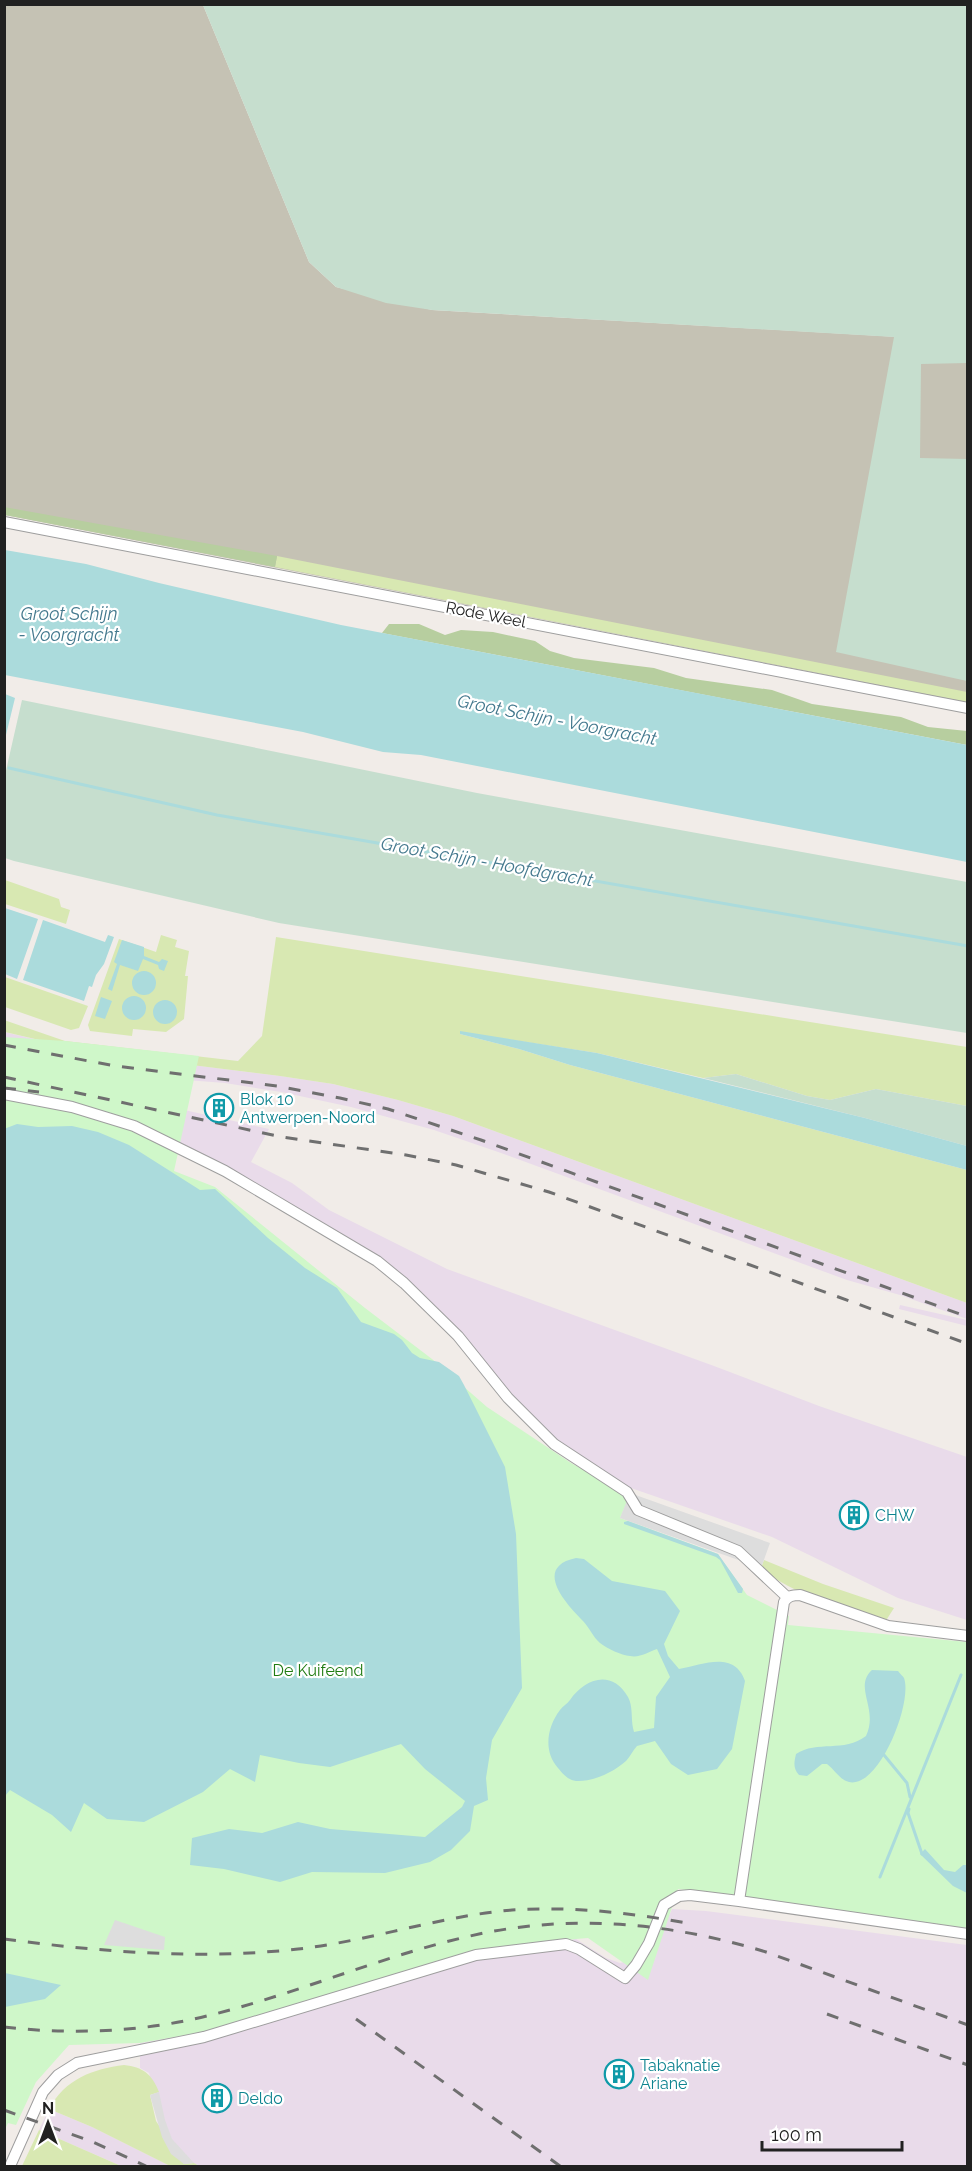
<svg xmlns="http://www.w3.org/2000/svg" width="972" height="2171" font-family="Raleway,sans-serif">
<rect width="100%" height="100%" fill="#f1ece8"/>
<path fill="#e9dbea" d="M4,1032L95,1053L280,1076L333,1084L398,1100L453,1116L967,1303V1319L900,1295L847,1280L501,1153L434,1130L351,1107L281,1092L225,1083L160,1078L5,1049Z
M5,1070L269,1129L251,1162L292,1183L329,1210L447,1269L714,1366L819,1406L967,1457V1620L898,1598L772,1537L631,1488L598,1471L562,1447L386,1264L322,1222L289,1203Z
M900,1305L967,1320V1326L899,1309Z
M672,1909L706,1911L967,1945V2166H199L194,2163L184,2164L171,2154L149,2073L140,2068V2043L204,2032L484,1949L576,1939L606,1958L620,1963L627,1961L670,1914Z
M49,2109L92,2127L170,2166H121L39,2130Z"/>
<path fill="#c5c2b4" d="M4,5H203L309,262L336,287L432,310L967,341V702L5,515Z"/>
<path fill="#d8e8b2" d="M277,556L967,692V702L275,567Z
M5,880L59,899L61,907L70,910L66,924L5,904Z
M161,935L177,940L175,947L189,951L185,976H188L184,1019L166,1032L133,1029L132,1036L90,1031L88,1025L119,939L156,952Z
M276,937L967,1047V1106L876,1089L830,1100L807,1096L736,1074L703,1078L597,1053L460,1032V1034L519,1049L570,1065L967,1170V1303L453,1116L398,1100L333,1084L280,1076L95,1053L5,1032L4,1020L65,1041L238,1061L262,1036Z
M5,977L88,1006L79,1028L71,1030L5,1007Z
M764,1560L823,1584L894,1608L887,1619H875C836,1605 793,1595 761,1568Z
M124,2065C143,2067 152,2074 159,2092L150,2095L156,2121L184,2164L194,2163L199,2166H170L92,2127L49,2109C65,2079 93,2069 124,2065Z
M39,2130L121,2166H22Z"/>
<path fill="#b7ce9f" d="M4,507L277,556L275,567L5,515Z
M389,624H419L445,635L461,630L493,632L535,641L550,651L574,658L654,668L686,678L772,690L812,704L901,717L928,727L967,731V745L382,633Z"/>
<path fill="#c6dece" d="M203,5H967V363L921,364L920,458L967,459V681L836,652L894,337L432,310L386,303L336,287L309,262Z
M22,700L477,793L967,882V1033L279,923L14,861L5,858V775Z
M736,1074L807,1096L830,1100L876,1089L967,1106V1146L865,1118L703,1078Z"/>
<path fill="#cff7c9" d="M4,1037L65,1041L199,1056L174,1171L215,1187L365,1308L432,1359L487,1407L571,1463L615,1487L628,1499L620,1518L718,1554L747,1595L789,1616L788,1625L967,1642V1928L678,1889L648,1980L588,1938L576,1939L484,1949L204,2032L140,2043L69,2045L36,2082L16,2125L8,2123L5,2129Z"/>
<path fill="#ddd" d="M630,1493L770,1543L761,1568L620,1518Z
M115,1920L165,1937L164,1950L104,1945Z
M159,2092L165,2120L172,2139L194,2163L184,2164L171,2154L162,2137L150,2095Z"/>
<path fill="#abdbdc" d="M5,550L86,564L159,583L341,625L967,745V862L421,755L383,752L303,732L5,675Z
M5,694L15,698L5,739L4,694Z
M5,908L38,919L17,979L5,974Z
M43,920L105,942L108,935L114,937L104,964L96,975L92,987L89,986L84,1001L23,980Z
M122,940L144,947V956L159,962L162,959L168,961L164,971L159,969L158,965L143,959L138,971L120,965L112,991L108,989L117,964L114,962Z
M132 983a12 12 0 1 1 24 0a12 12 0 1 1-24 0Z
M122 1008a12 12 0 1 1 24 0a12 12 0 1 1-24 0Z
M101,997L112,1001L105,1019L95,1016Z
M153 1012a12 12 0 1 1 24 0a12 12 0 1 1-24 0Z
M460,1031L597,1053L865,1118L967,1146V1170L570,1065L519,1049L460,1034Z
M17,1124L38,1127L72,1126L98,1132L129,1145L200,1190L215,1189L268,1238L305,1268L337,1288L361,1322L394,1334L402,1340L412,1353L420,1358L439,1362L459,1376L464,1385L505,1467L516,1534L522,1688L492,1740L486,1778L488,1800L474,1806L470,1831L451,1850L430,1862L385,1873L312,1872L280,1882L224,1869L190,1865L192,1838L229,1829L262,1833L298,1822L330,1829L425,1837L462,1807L465,1801L425,1769L401,1744L330,1767L299,1763L260,1755L255,1782L230,1769L203,1792L144,1822L107,1819L84,1803L71,1832L52,1815L10,1790L5,1796L4,1129Z
M628,1521L718,1554L743,1589L742,1593H738L720,1560L716,1557L624,1524V1522Z
M576,1558L584,1559L612,1581L665,1591L680,1611L664,1644L668,1656L679,1669C703,1665 734,1650 745,1681L732,1749L717,1769L688,1775L671,1764L655,1741L637,1746C633,1750 630,1757 626,1761C614,1772 593,1782 576,1781C568,1780 563,1774 558,1768C543,1751 547,1727 560,1710C563,1706 567,1704 570,1700C585,1678 612,1669 628,1697C633,1706 631,1718 633,1728L634,1732L654,1728L656,1697L670,1677L657,1649C648,1652 640,1658 630,1656C621,1655 608,1649 600,1643C593,1637 589,1627 583,1621C565,1603 533,1567 576,1558Z
M872,1670L898,1671C900,1674 903,1676 904,1678C913,1702 879,1789 849,1782C840,1780 835,1770 827,1764H822L807,1776L799,1775C793,1768 794,1763 796,1754C817,1740 844,1753 866,1736C879,1709 853,1687 872,1670Z
M925,1849L944,1870L955,1872L963,1865H967V1893L953,1886L921,1855L920,1854Z
M5,1973L61,1985L45,1999L5,2007Z"/>
<g fill="none" stroke-linecap="round" stroke-linejoin="round">
<path stroke="#abdbdc" stroke-width="3" d="M9,768L217,815L968,946
M884,1755L907,1783L910,1797
M909,1809L908,1813L922,1854
M880,1877L961,1675"/>
<g stroke="#9e9e9e" stroke-width="12">
<path id="street" d="M4,522L968,708
M4,1094L72,1107L134,1126L225,1171L377,1261L404,1283L458,1336L508,1398L554,1444L627,1492L638,1510L738,1551L787,1597
M739,1901L784,1602C788,1596 792,1595 800,1595L888,1626L968,1636
M10,2166L43,2092L58,2075L77,2063L204,2037L476,1955L566,1944L579,1949L625,1978L636,1965L649,1943L664,1905L679,1896L690,1895L739,1901L968,1934"/>
</g>
<use href="#street" stroke="#fff" stroke-width="10"/>
<path stroke="#6f6f6f" stroke-width="3" stroke-dasharray="12 12" stroke-linecap="butt" d="M4,1045L115,1066L277,1086L340,1098L388,1109L481,1140L968,1317
M4,1077L282,1137L406,1155L456,1165L549,1192L968,1344
M4,1088L39,1092
M4,1939C102,1952 200,1960 298,1949C370,1941 440,1916 512,1910C573,1906 632,1913 692,1924
M827,2014L968,2065
M356,2019L560,2166
M4,2027C73,2035 144,2032 211,2015C303,1992 391,1952 484,1933C579,1914 675,1924 766,1952L968,2025
M4,2110L93,2142L146,2166"/>
</g>
<defs>
<g id="building-ring" transform="scale(1.5)"><circle r="9.5" fill="#fff" stroke="#0f9aa8" stroke-width="1.5"/><path d="M-4-6H4V6H1V3H-1V6H-4ZM-2.5-4.3h1.7v1.8h-1.7ZM.8-4.3h1.7v1.8H.8ZM-2.5-1h1.7V.8h-1.7ZM.8-1h1.7V.8H.8Z" fill="#0f9aa8"/></g>
</defs>
<g fill-rule="evenodd">
<use href="#building-ring" x="219" y="1108"/>
<use href="#building-ring" x="854" y="1515"/>
<use href="#building-ring" x="619" y="2074"/>
<use href="#building-ring" x="217" y="2098"/>
</g>
<g text-anchor="middle" stroke-width="4.5" stroke-linejoin="round" paint-order="stroke">
<g font-size="16" fill="#212121" stroke="#fff">
<text transform="translate(486 614) rotate(11)" y="6">Rode Weel</text>
</g>
<g font-size="16" fill="#0d838f" stroke="#fff" text-anchor="start">
<text x="240" y="1105">Blok 10<tspan x="240" dy="18">Antwerpen-Noord</tspan></text>
<text x="875" y="1521">CHW</text>
<text x="640" y="2071">Tabaknatie<tspan x="640" dy="18">Ariane</tspan></text>
<text x="238" y="2104">Deldo</text>
</g>
<g font-size="16" fill="#207c12" stroke="#fff">
<text x="318" y="1676">De Kuifeend</text>
</g>
<g font-size="18" font-style="italic" fill="#44798e" stroke="#fff">
<text x="69" y="620">Groot Schijn<tspan x="69" dy="21">- Voorgracht</tspan></text>
<text transform="translate(557 720) rotate(11)" y="6">Groot Schijn - Voorgracht</text>
<text transform="translate(487 862) rotate(10)" y="6">Groot Schijn - Hoofdgracht</text>
</g>
</g>
<rect width="972" height="2171" fill="none" stroke="#212121" stroke-width="12"/>
<g transform="translate(48 2123)" stroke="#ffffff" stroke-width="4.5" paint-order="stroke">
<path d="M0-4.5L10 22L0 15L-10 22Z" fill="#212121"/>
<text y="-9" font-size="16" font-weight="bold" text-anchor="middle" fill="#212121">N</text>
</g>
<path d="M762 2141v9h140v-9" fill="none" stroke="#212121" stroke-width="3"/>
<text x="771" y="2141" font-size="18" fill="#212121" stroke="#ffffff" stroke-width="4.5" paint-order="stroke">100 m</text>
</svg>
